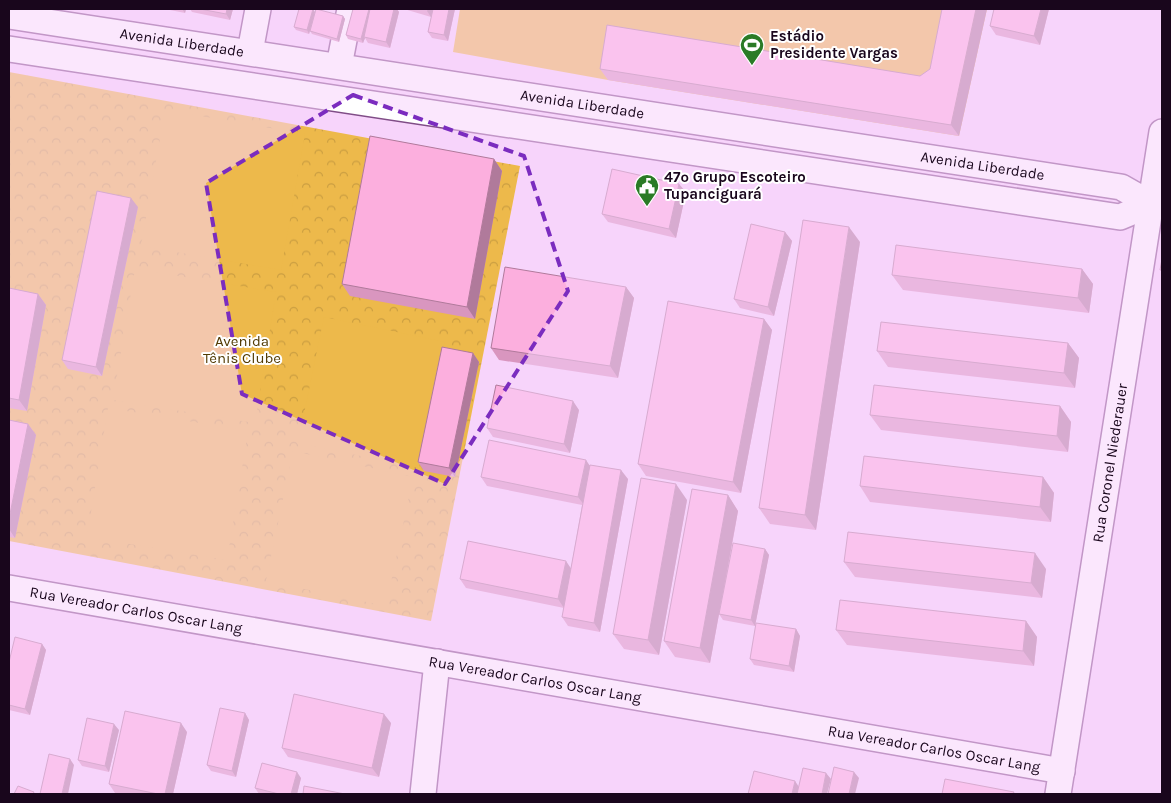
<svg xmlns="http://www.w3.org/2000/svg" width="1171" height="803" font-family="Karla,sans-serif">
<defs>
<pattern id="park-crowns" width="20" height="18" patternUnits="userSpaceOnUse" patternTransform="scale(1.25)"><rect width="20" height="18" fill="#edb94b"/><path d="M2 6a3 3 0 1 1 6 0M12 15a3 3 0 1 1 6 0" fill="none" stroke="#cb9e41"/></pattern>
</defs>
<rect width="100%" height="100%" fill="#f7d4fb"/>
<path fill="url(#park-crowns)" d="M9,72L520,166L431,621L9,541Z"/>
<path fill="#edb94b" d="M460,9H987L959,136L608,80L453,52Z
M165,110L305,134L281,270L141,246Z
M135,269L276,292L255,423L113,400Z
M324,317L445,342L419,468L298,443Z
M108,408L248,431L227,560L87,537Z
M293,451L413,477L386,606L266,581Z"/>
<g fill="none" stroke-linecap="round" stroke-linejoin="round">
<g stroke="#804d87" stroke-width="28">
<g id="minor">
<path id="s1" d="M9,16L1121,187L1151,204L1162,206"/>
<path d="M9,49L1120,217L1151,204"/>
<path d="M250,52L258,9"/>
<path d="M339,66L350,9"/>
<path id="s2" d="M9,588L1062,771"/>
<path d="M423,794L437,662"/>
<path id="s3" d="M1058,794L1162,132"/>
</g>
</g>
<use href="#minor" stroke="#fff" stroke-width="25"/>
</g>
<path fill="#d996bf" d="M165,9H186L185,13Z
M190,9H233L230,20L192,12Z
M353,9H397L399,12L390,48L368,43L365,38L363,43L348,39L346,35Z
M404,9H455L448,41L432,38L428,32L431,17Z
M1049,9L1040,45L996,35L990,26Z
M315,12L343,16L345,19L339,42L312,34L310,31L309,34L296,30L294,27Z
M600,69L920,76L930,69L959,136L608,80Z
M494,159L502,171L475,319L350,296L342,284Z
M686,192L676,238L608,222L602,214Z
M138,207L102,376L68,369L62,360Z
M785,232L792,241L774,316L740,308L734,299Z
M860,242L816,530L770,524L759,508Z
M1082,269L1093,284L1089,313L903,290L892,275Z
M626,287L634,298L618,378L499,360L491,348Z
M9,288L38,294L46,305L27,411L9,408Z
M764,319L772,330L741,493L646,476L638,464Z
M1068,343L1079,358L1075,388L888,367L877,351Z
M473,353L479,362L455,477L424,471L418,462Z
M1060,406L1071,422L1068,452L881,430L870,415Z
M579,410L570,453L493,437L487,428Z
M9,420L28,424L36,435L15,538L9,537Z
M590,465L628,479L600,632L568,626L562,617L564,608L466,588L460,579L571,568L582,505L487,486L481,477Z
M1043,477L1054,493L1051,522L870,502L860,486Z
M728,495L738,511L724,590L765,549L769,555L755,626L723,620L719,614L710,663L675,657L664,641Z
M687,500L659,655L624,649L613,634Z
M844,562L1046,569L1042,598L855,577Z
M1026,621L1037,637L1034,666L847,645L836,630Z
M796,629L800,636L794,672L754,665L750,659Z
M42,644L46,650L30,715L9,710V662Z
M245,713L249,720L236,777L211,771L207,765Z
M391,723L379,777L288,757L282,748Z
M119,730L109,772L82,766L78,760Z
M187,732L173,794H123L115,793L109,784Z
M301,778L297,794H259L255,788Z"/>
<path fill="#b07a9b" d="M182,9H186L185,13Z
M227,9H233L230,20L226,14Z
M313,9L315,12L309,34L307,30Z
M369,9H371L364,37L365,38L363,43L361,39Z
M394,9H397L399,12L390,48L386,42Z
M428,9H434L431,17L427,11Z
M449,9H455L448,41L444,35Z
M976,9H987L959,136L951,125Z
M1041,9H1049L1040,45L1034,36Z
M343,16L345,19L339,42L337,39Z
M494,159L502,171L475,319L467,307Z
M679,184L686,192L676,238L669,229Z
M131,198L138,207L102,376L96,367Z
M849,227L860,242L816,530L805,515Z
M785,232L792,241L774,316L768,307Z
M1082,269L1093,284L1089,313L1078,298Z
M626,287L634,298L618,378L610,366Z
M38,294L46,305L27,411L19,400Z
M764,319L772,330L741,493L733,482Z
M1068,343L1079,358L1075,388L1064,373Z
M473,353L479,362L455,477L449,468Z
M573,401L579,410L570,453L564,444Z
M1060,406L1071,422L1068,452L1057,436Z
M28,424L36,435L15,538L9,529V519Z
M586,460L592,469L585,506L578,497Z
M621,470L628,479L600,632L594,623Z
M1043,477L1054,493L1051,522L1040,507Z
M676,484L687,500L659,655L648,640Z
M728,495L738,511L710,663L700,648Z
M765,549L769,555L755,626L751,620Z
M1035,553L1046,569L1042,598L1031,583Z
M566,561L572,570L564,608L558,599Z
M1026,621L1037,637L1034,666L1023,651Z
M796,629L800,636L794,672L789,666Z
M42,644L46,650L30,715L25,709Z
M245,713L249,720L236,777L232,771Z
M384,714L391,723L379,777L372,768Z
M181,723L187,732L173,794H165Z
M114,724L119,730L109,772L105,766Z
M70,759L74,765L68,794H62Z
M297,772L301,778L297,794H291Z
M854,772L859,778L855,794H849Z
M826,773L831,779L827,794H822Z
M795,781L799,787L797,794H792Z"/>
<path fill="#fcafde" stroke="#b07a9b" d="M200,9H227L226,14Z
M299,9H313L307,30L294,27Z
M316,9L343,16L337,39L310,31Z
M353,9H369L361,39L346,35Z
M370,9H394L386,42L364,37Z
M433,9H449L444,35L428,32Z
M942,9H976L951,125L600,69L607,25L920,76L930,69Z
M994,9H1041L1034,36L990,26Z
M370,136L494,159L467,307L342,284Z
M612,169L679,184L669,229L602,214Z
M97,191L131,198L96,367L62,360Z
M803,220L849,227L805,515L759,508Z
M751,224L785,232L768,307L734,299Z
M896,245L1082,269L1078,298L892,275Z
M1162,259V270H1160Z
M505,267L626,287L610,366L491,348Z
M9,288L38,294L19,400L9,398Z
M668,301L764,319L733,482L638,464Z
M881,322L1068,343L1064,373L877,351Z
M442,347L473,353L449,468L418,462Z
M496,385L573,401L564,444L487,428Z
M874,385L1060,406L1057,436L870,415Z
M9,420L28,424L9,519Z
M489,440L586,460L578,497L481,477Z
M864,456L1043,477L1040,507L860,486Z
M590,465L621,470L594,623L562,617Z
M641,478L676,484L648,640L613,634Z
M692,489L728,495L700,648L664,641Z
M848,532L1035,553L1031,583L844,562Z
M468,541L566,561L558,599L460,579Z
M733,543L765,549L751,620L719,614Z
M840,600L1026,621L1023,651L836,630Z
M756,623L796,629L789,666L750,659Z
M15,637L42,644L25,709L9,705V662Z
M294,694L384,714L372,768L282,748Z
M220,708L245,713L232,771L207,765Z
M125,711L181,723L165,794H158L109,784Z
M87,718L114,724L105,766L78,760Z
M49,754L70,759L62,794H40Z
M262,763L297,772L291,794H279L255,788Z
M834,767L854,772L849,794H828Z
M803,768L826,773L822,794H797Z
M754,771L795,781L792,794H748Z
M945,779L1014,792L1013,794H942Z
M18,786L34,792L33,794H14Z
M304,786L345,794H303Z"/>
<path d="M0 0H1171V803H0ZM353,95L524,156L568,291L445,484L242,394L206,183Z" fill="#f7d4fb" fill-opacity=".55" fill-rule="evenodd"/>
<path fill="none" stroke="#7b2cbf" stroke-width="4" stroke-dasharray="10 6" stroke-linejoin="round" d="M353,95L524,156L568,291L445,484L242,394L206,183Z"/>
<defs>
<g id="stadium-pin" transform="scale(1.25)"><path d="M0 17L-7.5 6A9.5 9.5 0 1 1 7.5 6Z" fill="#2a7b26" stroke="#fff"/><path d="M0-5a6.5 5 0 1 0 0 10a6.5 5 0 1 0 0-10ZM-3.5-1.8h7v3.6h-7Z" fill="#fff"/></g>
<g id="civic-pin" transform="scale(1.25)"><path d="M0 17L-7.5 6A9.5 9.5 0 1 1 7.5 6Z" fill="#2a7b26" stroke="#fff"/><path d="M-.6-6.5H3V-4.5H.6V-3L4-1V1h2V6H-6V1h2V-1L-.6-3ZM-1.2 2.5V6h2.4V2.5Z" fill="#fff"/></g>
</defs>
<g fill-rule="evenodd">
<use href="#stadium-pin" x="752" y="45"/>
<use href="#civic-pin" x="647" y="186"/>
</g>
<g text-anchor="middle" stroke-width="4" stroke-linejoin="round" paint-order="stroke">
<g font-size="15" font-weight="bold" fill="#19061c" stroke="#fff" text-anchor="start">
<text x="770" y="41">Estádio<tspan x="770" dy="17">Presidente Vargas</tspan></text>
<text x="664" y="182">47º Grupo Escoteiro<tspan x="664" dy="17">Tupanciguará</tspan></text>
</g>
<g font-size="15" fill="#19061c" stroke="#fff">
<text dy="5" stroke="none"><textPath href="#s1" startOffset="175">Avenida Liberdade</textPath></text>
<text dy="5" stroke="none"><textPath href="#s1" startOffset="580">Avenida Liberdade</textPath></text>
<text dy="5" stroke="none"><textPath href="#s1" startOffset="985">Avenida Liberdade</textPath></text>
<text dy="5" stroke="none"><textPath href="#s3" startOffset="335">Rua Coronel Niederauer</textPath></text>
<text dy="5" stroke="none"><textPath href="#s2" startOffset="129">Rua Vereador Carlos Oscar Lang</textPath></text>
<text dy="5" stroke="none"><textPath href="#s2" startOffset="534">Rua Vereador Carlos Oscar Lang</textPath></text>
<text dy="5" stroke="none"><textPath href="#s2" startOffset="939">Rua Vereador Carlos Oscar Lang</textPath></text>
</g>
<g font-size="15" fill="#513a03" stroke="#fff">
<text x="242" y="346">Avenida<tspan x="242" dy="17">Tênis Clube</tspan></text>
</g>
</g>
<rect width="1171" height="803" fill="none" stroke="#19061c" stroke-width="20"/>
</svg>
